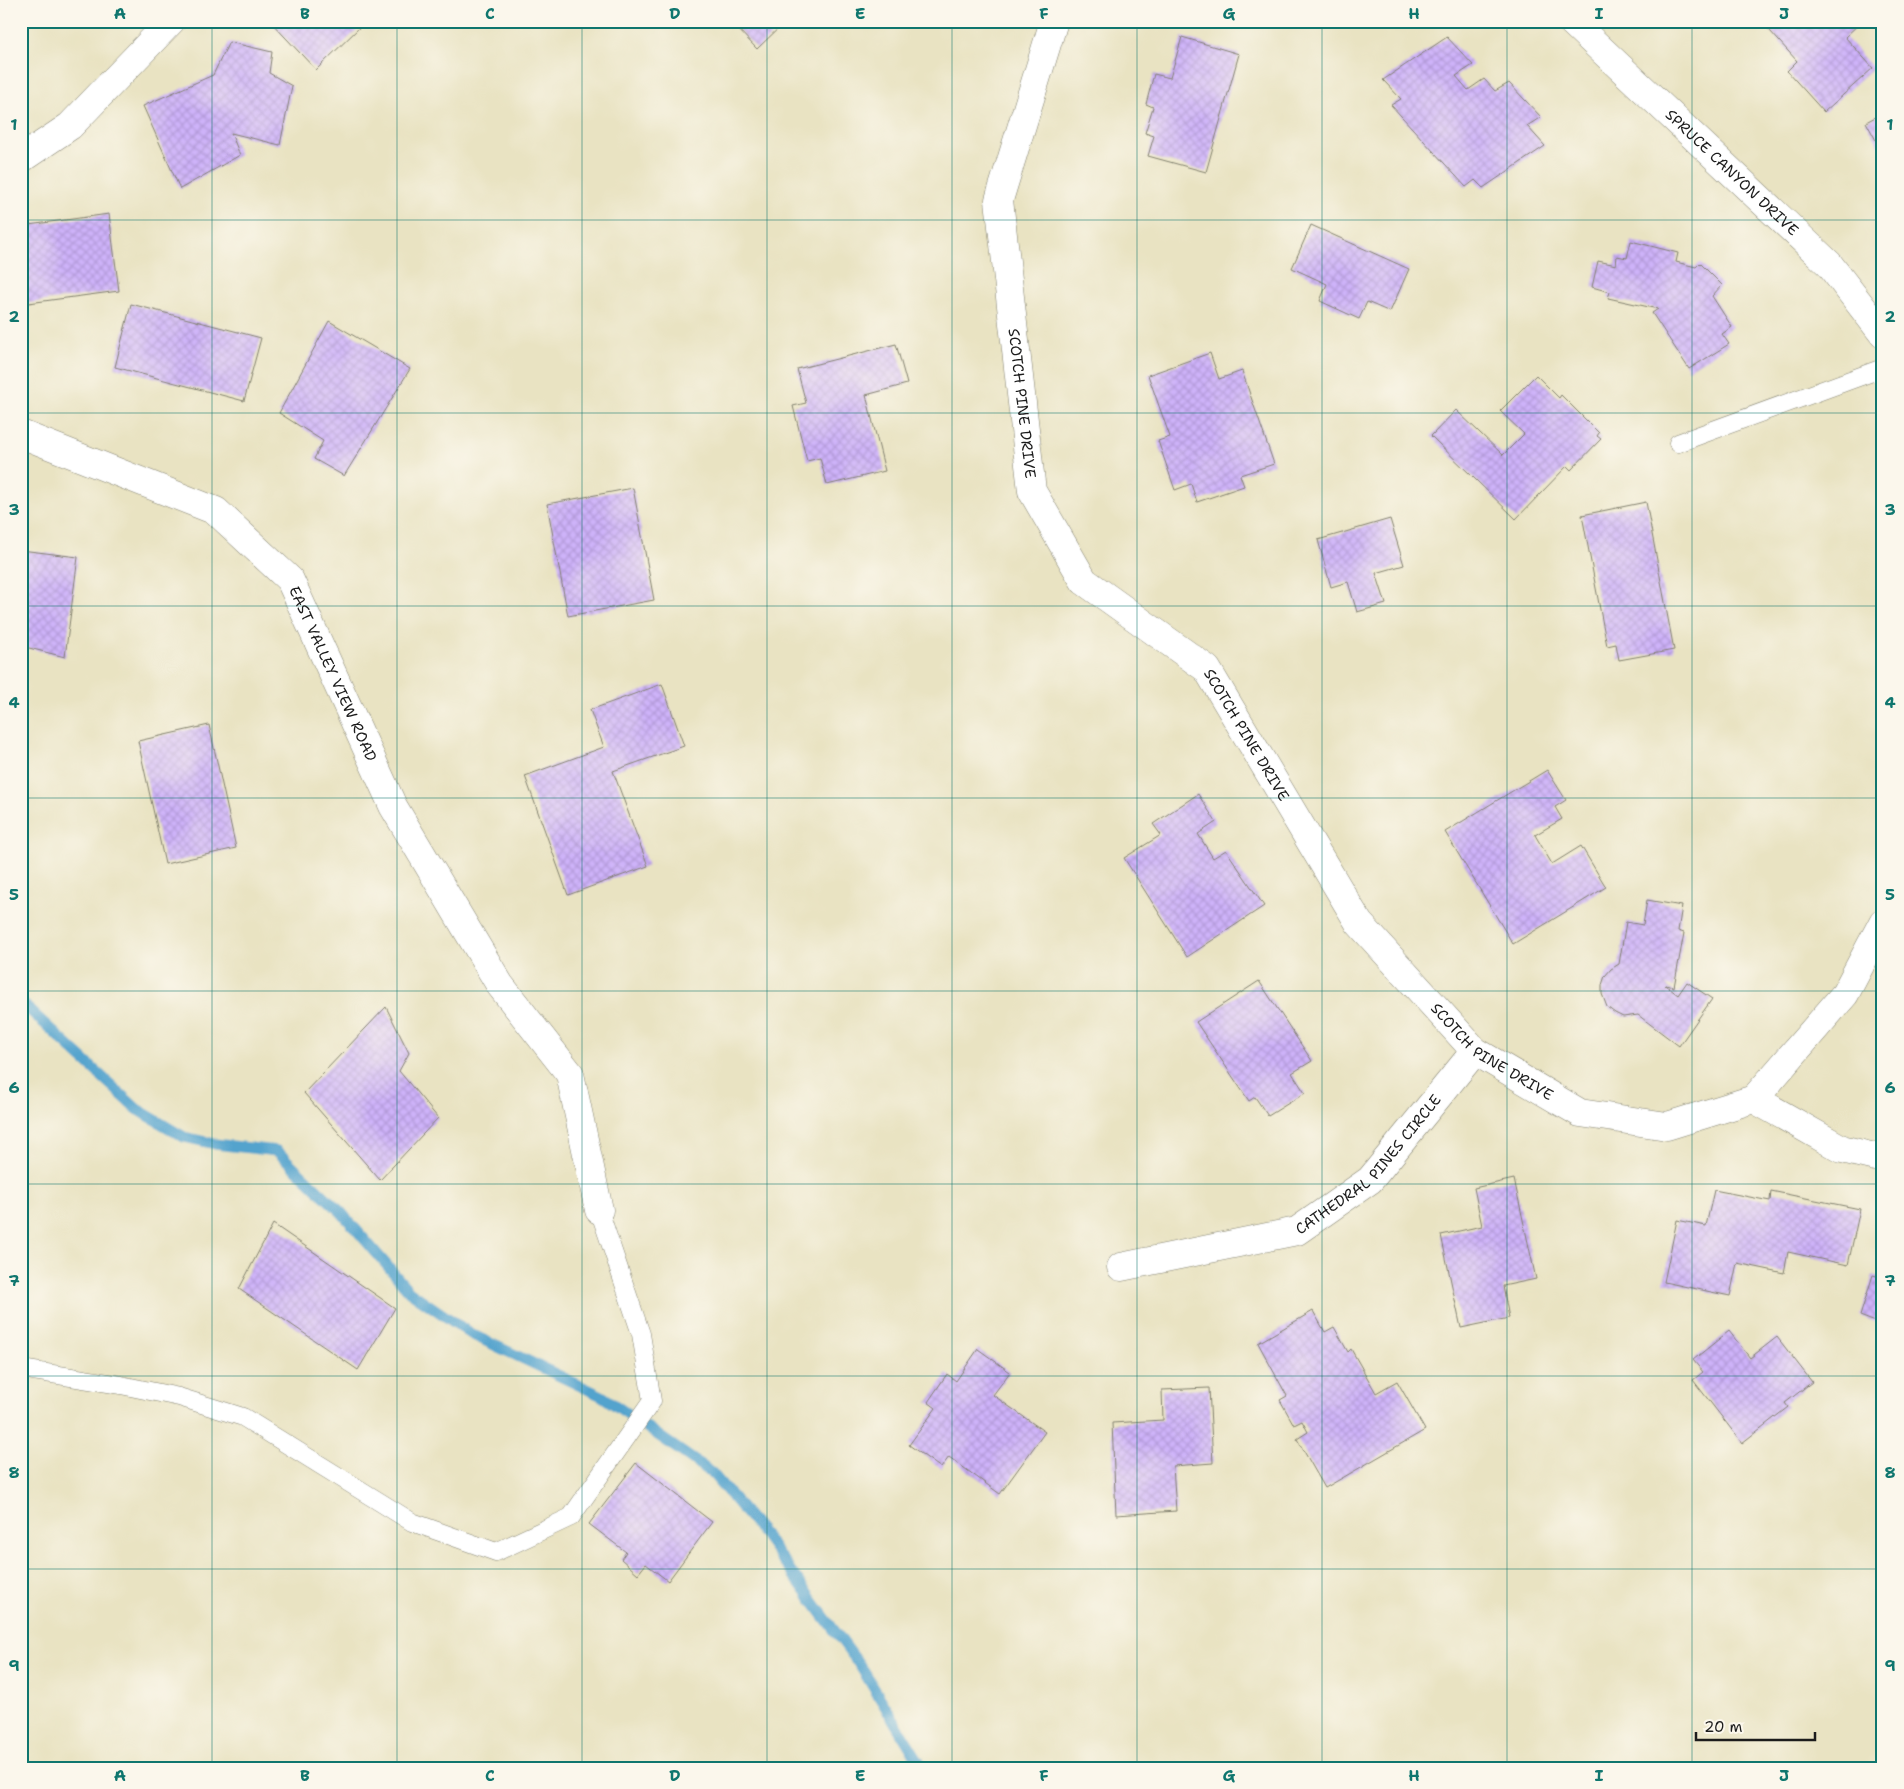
<svg xmlns="http://www.w3.org/2000/svg" width="1904" height="1789" font-family="'Shantell Sans',sans-serif">
<defs>
<pattern id="building-cross-hatch" width="8" height="8" patternUnits="userSpaceOnUse" patternTransform="scale(1.25)"><rect width="8" height="8" fill="#ceb2f9"/><path d="M0 0l8 8M0 8l8-8" fill="none" stroke="#b098d5"/></pattern>
</defs>
<rect width="100%" height="100%" fill="#fbf7ec"/>
<filter id="ink" filterUnits="userSpaceOnUse"><feTurbulence type="fractalNoise" baseFrequency=".02" numOctaves="2"/><feDisplacementMap in="SourceGraphic" scale="10" xChannelSelector="R" yChannelSelector="G"/><feConvolveMatrix kernelMatrix="1 2 1 2 8 2 1 2 1" color-interpolation-filters="sRGB"/></filter>
<filter id="wash" filterUnits="userSpaceOnUse"><feTurbulence type="fractalNoise" baseFrequency=".0096" numOctaves="4" result="noise"/><feDisplacementMap in="SourceGraphic" scale="20" xChannelSelector="R" yChannelSelector="G"/><feGaussianBlur stdDeviation="1.12" result="paint"/><feColorMatrix in="noise" values="0 0 0 0 0 0 0 0 0 0 0 0 0 0 0 0 0 1.4 0 .05"/><feComposite in="paint" operator="in"/></filter>
<g filter="url(#wash)">
<rect width="100%" height="100%" fill="#e9e3c2"/>
<g fill="none" stroke-linecap="round" stroke-linejoin="round">
<path stroke="#52a3cd" stroke-width="11" d="M21,1002L137,1109L184,1137L215,1144L277,1151L341,1212L409,1291L471,1334L602,1396L712,1473L765,1536L859,1664L923,1768"/>
</g>
<g id="blocks">
<path fill="url(#building-cross-hatch)" d="M270,21H366L316,70Z
M740,21H786L757,49L735,26Z
M1761,21H1859L1860,23L1845,37L1873,68L1824,112L1787,71L1797,61Z
M1182,37L1239,54L1206,172L1148,156L1154,136L1145,133L1153,107L1146,104L1154,74L1170,78Z
M1447,37L1473,65L1456,76L1468,90L1484,79L1495,91L1509,83L1541,117L1527,126L1545,146L1483,188L1475,180L1466,187L1391,105L1401,99L1383,80Z
M229,42L272,52L269,73L292,86L280,145L231,133L240,155L180,189L143,106L213,75Z
M1883,113V153L1866,122Z
M109,214L119,291L21,304V226Z
M1311,225L1409,269L1390,312L1367,302L1359,319L1320,301L1327,284L1292,268Z
M1631,241L1678,253L1676,262L1696,267L1700,263L1722,285L1712,296L1732,327L1722,334L1729,344L1689,369L1652,313L1658,309L1608,298L1610,292L1592,287L1598,261L1616,265L1617,256L1627,258Z
M131,304L261,338L244,401L115,367Z
M329,321L410,369L344,476L314,459L323,441L279,413Z
M896,344L907,384L866,395L885,471L827,485L820,458L807,461L793,406L806,403L797,369Z
M1210,353L1219,379L1242,371L1274,464L1240,475L1244,486L1197,502L1191,484L1175,490L1158,441L1170,437L1148,375Z
M1536,375L1559,398L1561,395L1599,433L1597,436L1601,439L1571,470L1567,466L1516,519L1431,436L1456,410L1503,455L1524,434L1500,411Z
M633,488L654,600L568,616L547,504Z
M1646,502L1674,650L1619,660L1616,644L1607,646L1582,515Z
M1390,519L1404,565L1376,573L1386,604L1357,612L1348,582L1331,587L1318,540Z
M21,550L78,557L65,657L21,646Z
M662,684L684,746L613,771L648,866L568,895L525,776L604,747L590,710Z
M209,725L236,848L165,864L138,741Z
M1547,770L1566,800L1555,807L1562,819L1535,835L1552,864L1581,846L1606,887L1513,944L1445,832Z
M1198,794L1216,822L1198,834L1213,858L1226,850L1264,906L1187,957L1124,858L1161,835L1153,824Z
M1647,900L1682,906L1678,931L1684,933L1674,987L1665,985L1678,995L1687,982L1712,999L1679,1046L1638,1015L1623,1017L1615,1013L1607,1007L1602,994V985L1605,976L1611,969L1619,964L1626,922L1643,925Z
M1259,981L1312,1061L1292,1073L1305,1093L1268,1116L1255,1097L1249,1101L1196,1022Z
M386,1007L409,1053L399,1071L438,1118L380,1180L304,1093Z
M1514,1179L1536,1279L1503,1286L1509,1318L1461,1328L1441,1235L1482,1226L1474,1188Z
M1714,1190L1770,1201L1771,1191L1860,1209L1848,1265L1788,1252L1784,1273L1737,1263L1730,1296L1664,1282L1677,1220L1706,1226Z
M273,1224L395,1308L358,1370L239,1289Z
M1873,1275L1883,1278V1325L1860,1316Z
M1313,1311L1325,1332L1334,1327L1348,1352L1351,1349L1376,1393L1397,1381L1425,1430L1325,1488L1297,1439L1308,1432L1302,1421L1294,1425L1280,1400L1287,1396L1258,1343Z
M1729,1331L1750,1358L1777,1337L1812,1382L1785,1403L1788,1407L1742,1443L1693,1380L1703,1372L1693,1360Z
M978,1349L1010,1372L993,1395L1045,1432L1000,1494L949,1457L941,1468L909,1445L936,1408L928,1402L947,1374L956,1381Z
M1209,1388L1213,1463L1173,1466L1176,1511L1116,1515L1112,1423L1163,1420L1162,1390Z
M636,1463L712,1522L668,1581L646,1564L638,1574L621,1559L626,1552L589,1524Z"/>
</g>
</g>
<g filter="url(#ink)">
<use href="#blocks" fill-opacity="0" stroke="#82806f" stroke-width="1"/>
<g fill="none" stroke-linecap="round" stroke-linejoin="round">
<g stroke="#82806f" stroke-width="19">
<path id="service" d="M1678,443L1883,368
M21,1369L121,1385L179,1397L243,1417L412,1522L496,1552L571,1517L652,1401L641,1334L599,1210"/>
</g>
<g stroke="#82806f" stroke-width="29">
<g id="minor">
<path id="s1" d="M1054,21L999,200L1032,491L1084,581L1207,669L1359,923L1475,1051L1580,1113L1667,1126L1754,1099"/>
<path id="s2" d="M1571,21L1829,264L1883,334"/>
<path d="M21,159L70,126L171,21"/>
<path id="s3" d="M21,434L216,511L290,580L393,806L500,985L570,1074L599,1210"/>
<path d="M1754,1099L1845,994L1883,922"/>
<path d="M1754,1099L1842,1149L1883,1159"/>
<path id="s4" d="M1121,1267L1297,1231L1370,1180L1475,1051"/>
</g>
</g>
<use href="#service" stroke="#fff" stroke-width="18"/>
<use href="#minor" stroke="#fff" stroke-width="28"/>
</g>
</g>
<path fill="none" stroke="#0f766e" stroke-width="1" stroke-opacity="0.55" d="M212,21V1768M397,21V1768M582,21V1768M767,21V1768M952,21V1768M1137,21V1768M1322,21V1768M1507,21V1768M1692,21V1768M21,220H1883M21,413H1883M21,606H1883M21,798H1883M21,991H1883M21,1184H1883M21,1376H1883M21,1569H1883"/>
<g text-anchor="middle" stroke-width="4" stroke-linejoin="round" paint-order="stroke">
<g font-size="15" fill="#1c1c1c" stroke="#fbf7ec">
<text dy="5" stroke="none"><textPath href="#s2" startOffset="221">SPRUCE CANYON DRIVE</textPath></text>
<text dy="5" stroke="none"><textPath href="#s1" startOffset="392">SCOTCH PINE DRIVE</textPath></text>
<text dy="5" stroke="none"><textPath href="#s3" startOffset="414">EAST VALLEY VIEW ROAD</textPath></text>
<text dy="5" stroke="none"><textPath href="#s1" startOffset="812">SCOTCH PINE DRIVE</textPath></text>
<text dy="5" stroke="none"><textPath href="#s1" startOffset="1218">SCOTCH PINE DRIVE</textPath></text>
<text dy="5" stroke="none"><textPath href="#s4" startOffset="278">CATHEDRAL PINES CIRCLE</textPath></text>
</g>
</g>
<rect width="1904" height="1789" fill="none" stroke="#fbf7ec" stroke-width="55"/>
<path d="M1696 1732v8h119v-8" fill="none" stroke="#1c1c1c" stroke-width="2.5"/>
<text x="1704" y="1732" font-size="15" fill="#1c1c1c" stroke="#fbf7ec" stroke-width="4" paint-order="stroke">20 m</text>
<rect x="28" y="28" width="1848" height="1734" fill="none" stroke="#0f766e" stroke-width="2"/>
<g font-size="16" text-anchor="middle" font-weight="bold" fill="#0f766e">
<text x="120" y="19">A</text>
<text x="305" y="19">B</text>
<text x="490" y="19">C</text>
<text x="675" y="19">D</text>
<text x="860" y="19">E</text>
<text x="1044" y="19">F</text>
<text x="1229" y="19">G</text>
<text x="1414" y="19">H</text>
<text x="1599" y="19">I</text>
<text x="1784" y="19">J</text>
<text x="14" y="130">1</text>
<text x="1890" y="130">1</text>
<text x="14" y="322">2</text>
<text x="1890" y="322">2</text>
<text x="14" y="515">3</text>
<text x="1890" y="515">3</text>
<text x="14" y="708">4</text>
<text x="1890" y="708">4</text>
<text x="14" y="900">5</text>
<text x="1890" y="900">5</text>
<text x="14" y="1093">6</text>
<text x="1890" y="1093">6</text>
<text x="14" y="1286">7</text>
<text x="1890" y="1286">7</text>
<text x="14" y="1478">8</text>
<text x="1890" y="1478">8</text>
<text x="14" y="1671">9</text>
<text x="1890" y="1671">9</text>
<text x="120" y="1781">A</text>
<text x="305" y="1781">B</text>
<text x="490" y="1781">C</text>
<text x="675" y="1781">D</text>
<text x="860" y="1781">E</text>
<text x="1044" y="1781">F</text>
<text x="1229" y="1781">G</text>
<text x="1414" y="1781">H</text>
<text x="1599" y="1781">I</text>
<text x="1784" y="1781">J</text>
</g>
</svg>
